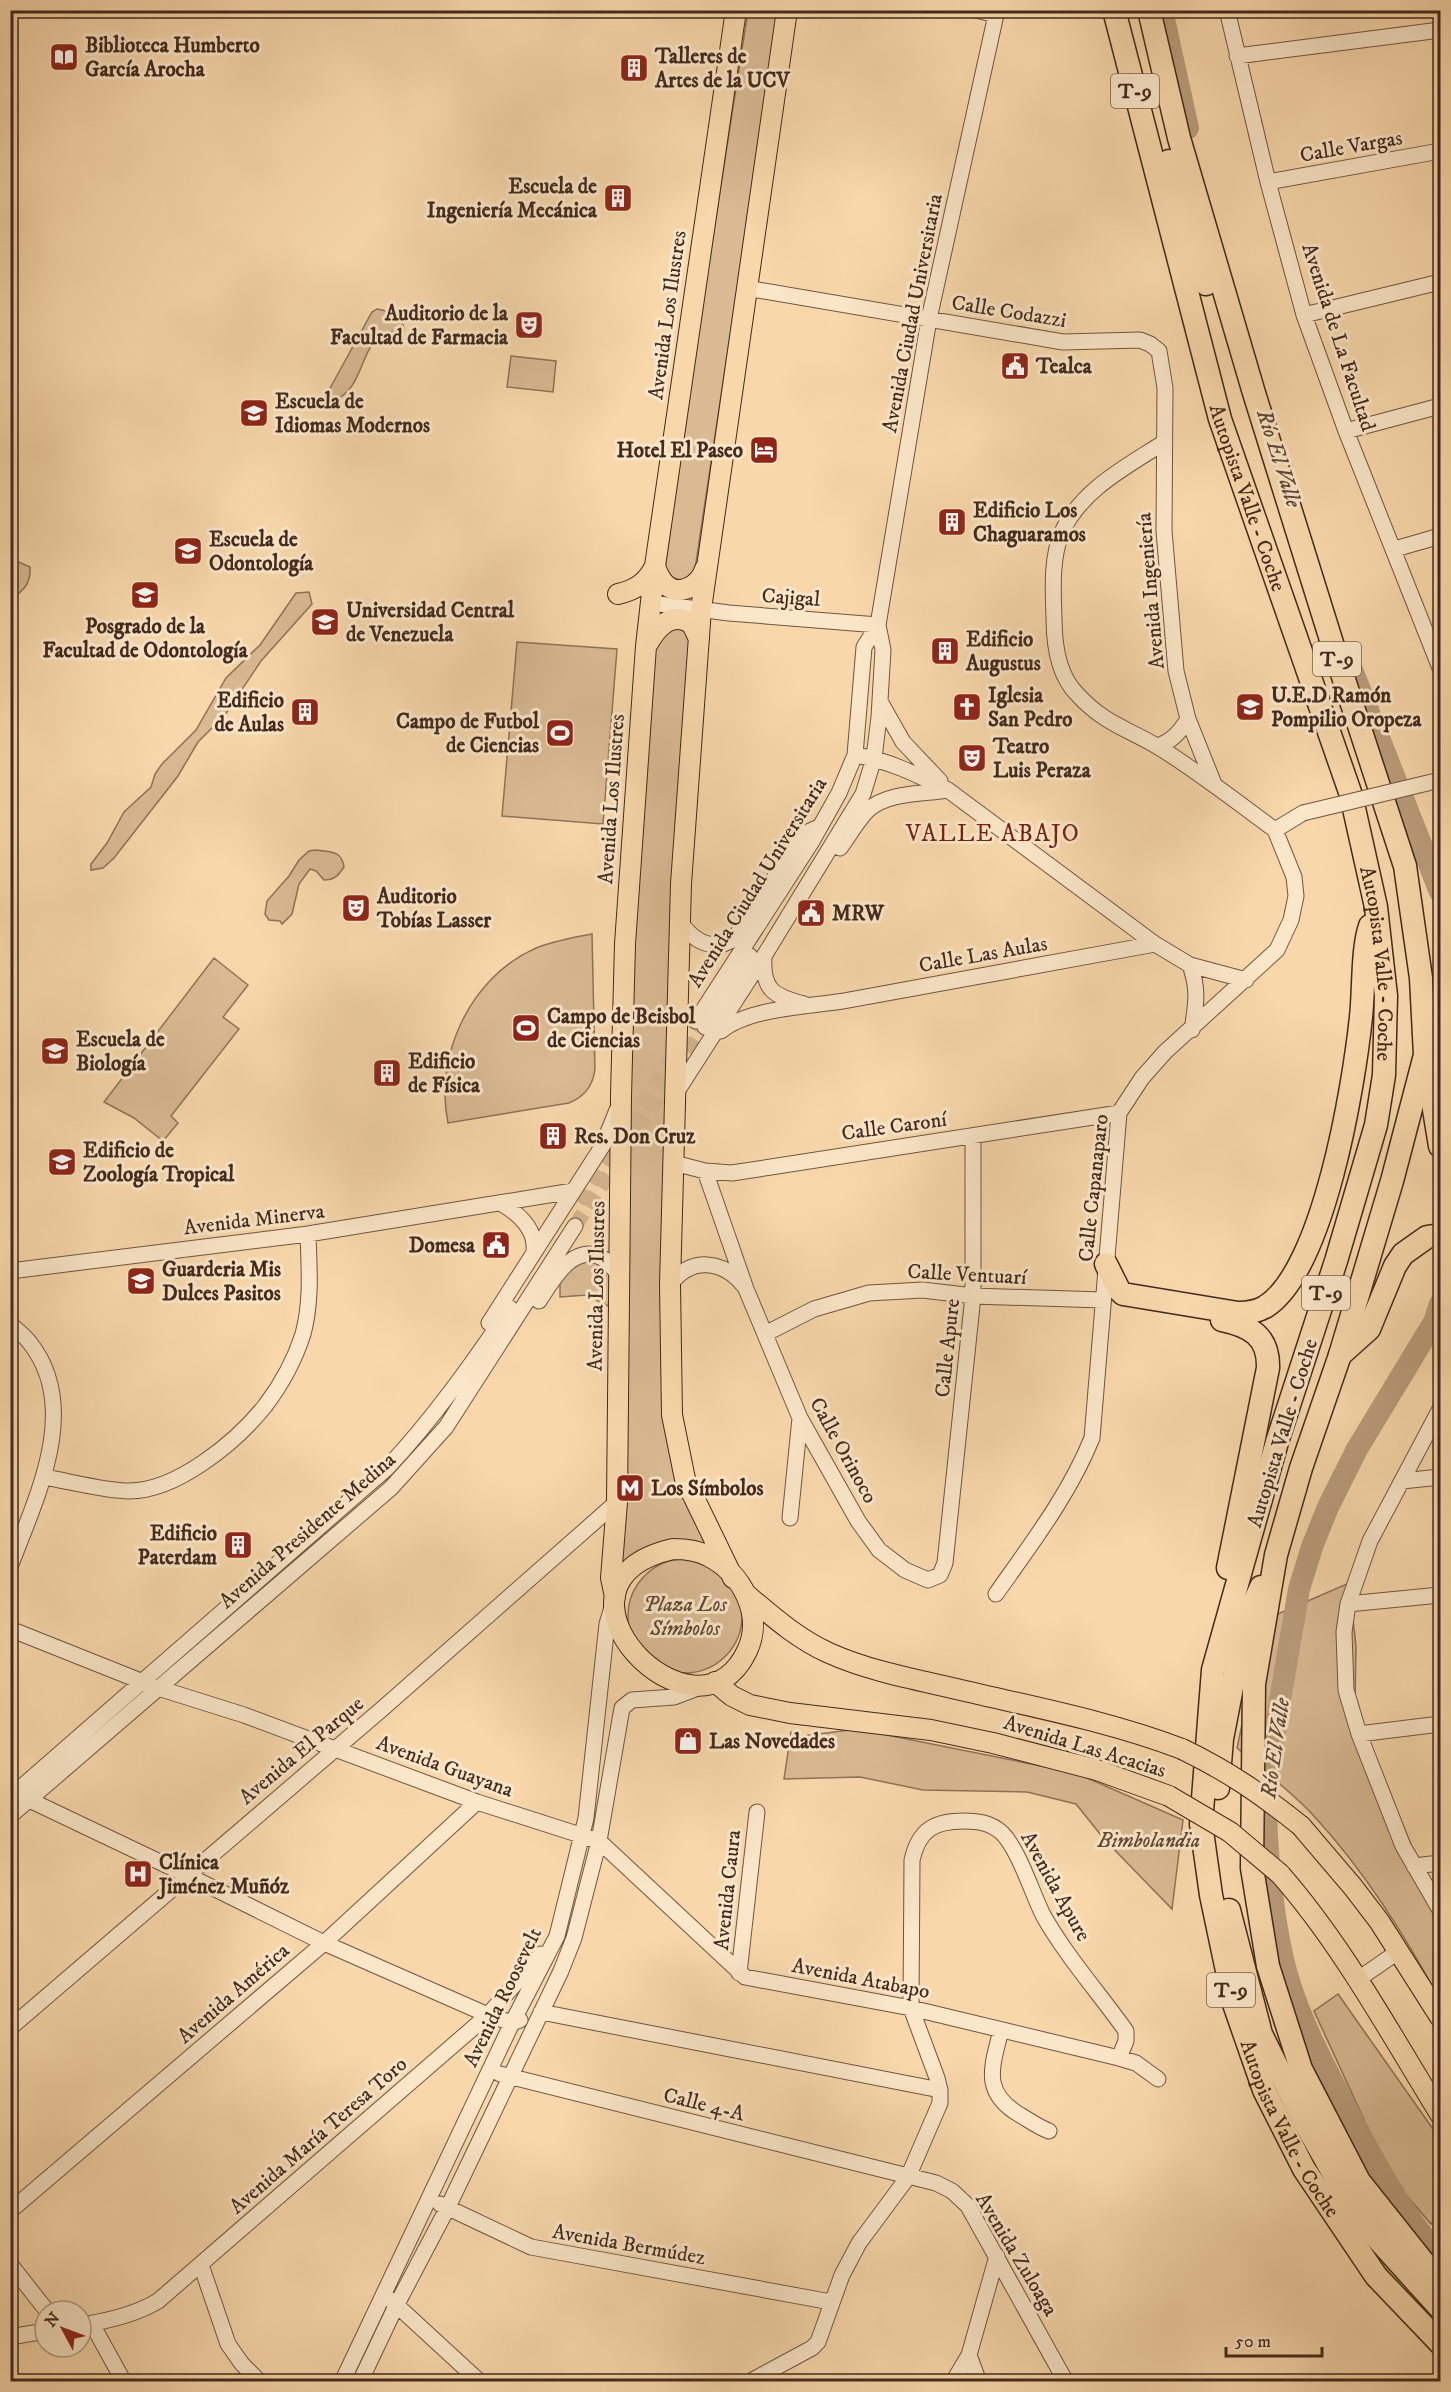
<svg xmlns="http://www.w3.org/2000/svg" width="1451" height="2392" font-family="'IM FELL DW Pica',serif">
<rect width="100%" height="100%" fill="#f8d8ab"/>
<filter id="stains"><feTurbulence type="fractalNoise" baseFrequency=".00333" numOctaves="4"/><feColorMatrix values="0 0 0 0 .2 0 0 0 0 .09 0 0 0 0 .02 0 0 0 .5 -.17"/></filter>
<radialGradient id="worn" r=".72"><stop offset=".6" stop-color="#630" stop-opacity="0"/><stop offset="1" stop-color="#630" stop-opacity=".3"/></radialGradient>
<path fill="#d9ba93" stroke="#8e7258" stroke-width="1.5" d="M748,11H781L754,177L695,569L691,586L663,584L686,411Z
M377,309C389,311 403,316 404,330C397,333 392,330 385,333C359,346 365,387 335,400L331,397L329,390L372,312Z
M511,356L556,361L553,392L507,387Z
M14,560L30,567C31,584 24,590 11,599V561Z
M309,592L312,604L261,661L225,715L198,742L178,776L114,858L103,868L91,870V864L107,843L124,812L151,787L155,774L162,764L196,730L226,678L260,645L296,593Z
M692,624L681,884L677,1450L730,1571L705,1555L651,1558L616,1594L621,1182L652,636Z
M517,642L617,649L603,824L502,816Z
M315,850C329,852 342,850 344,867C338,876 334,880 324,880L316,871L310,869L299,884L292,914L282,924L280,921L269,920L265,914L267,901L289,876L299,860L309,851Z
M592,934L595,1069C593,1086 584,1097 569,1103L448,1123C434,1056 470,978 534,949C552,941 572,938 592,934Z
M214,958L248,985L223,1017L239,1029L171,1116L178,1123L163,1141L134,1118L104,1102Z
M582,1260L601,1264L616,1279L612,1308L587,1295L560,1297V1277Z
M628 1616a57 57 0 1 1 114 0a57 57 0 1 1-114 0Z
M1349,1583L1356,1646L1355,1707L1409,1840L1440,1910V2000C1404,1934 1364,1870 1313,1815C1290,1790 1262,1770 1237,1748L1264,1620Z
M857,1729L1076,1773L1183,1820L1172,1909L1104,1839L1076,1804L1027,1792L923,1790L860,1777L784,1779L791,1732L803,1736Z
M1338,1994L1440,2139V2213L1431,2224L1390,2176L1314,2011Z"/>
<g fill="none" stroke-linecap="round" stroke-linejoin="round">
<path stroke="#ba9c7b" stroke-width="22" d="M1162,10L1188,128
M1349,662L1440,892
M1440,1304L1434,1322L1357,1449L1328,1507L1312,1547L1299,1589L1266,1782C1265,1836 1271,1907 1283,1959C1294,2008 1319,2055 1341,2098C1370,2154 1399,2210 1440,2257"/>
<path stroke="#d4b58f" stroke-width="15" stroke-dasharray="15 8" stroke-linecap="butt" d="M578,1202L696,1021
M575,1226L705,1027"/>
<g stroke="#705541" stroke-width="17">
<path id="minor" d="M976,10L996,15
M1227,10L1268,182L1304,315L1346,431L1440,668
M1237,56L1440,30
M1268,182L1440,151
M746,288L1063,342L1140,340L1150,344L1159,351L1165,388L1164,531L1176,671L1188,719L1214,784
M1304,315L1440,282
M1346,431L1440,406
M1163,443C1126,467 1081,490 1062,532C1051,558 1053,590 1054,618C1054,643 1058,675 1077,694C1104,724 1129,729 1160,748C1200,773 1237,802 1275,830
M1395,549L1440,536
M651,603L729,613L878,625
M881,703L903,742L940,781
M1158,746C1172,741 1180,732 1188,719
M855,755C888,760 918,775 948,790L1155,944L1190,965L1246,980
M1275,830L1303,813
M840,848C849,836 857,821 868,810C888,792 923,794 948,790
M680,922C693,940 712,953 734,939L803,834L819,827
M764,956C762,990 773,996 804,1004
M1190,965C1199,990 1196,1004 1192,1030
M696,1021L811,843L839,793L855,755L864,647L878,625
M705,1027L750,956
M721,1031C749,1007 812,1007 849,1000C951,981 1053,962 1155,944
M676,1093L764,956L863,794L874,758L879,717L883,650L878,625L929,319L997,10
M674,1163L705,1171L732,1173L1119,1113
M705,1171L746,1289L800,1418L858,1521L879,1550L905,1570L928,1580L940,1575L945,1563L973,1296V1136
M502,1204C519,1214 536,1229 534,1251
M10,1271L308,1234L573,1191
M670,1285C691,1256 723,1260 744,1286
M539,1301C552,1281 574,1240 604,1259C610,1263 615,1271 620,1276
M489,1323L603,1145L617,1110
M10,1324C17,1330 25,1336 30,1343C82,1409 35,1500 10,1567
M765,1334L814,1309L869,1293L923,1290L973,1296L1103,1300
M1440,1409L1370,1541L1348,1604L1344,1632L1346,1690L1359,1734L1403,1846L1440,1910
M44,1477C68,1481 106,1491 129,1491C177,1491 236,1442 265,1406C281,1385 295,1359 303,1334C312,1301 309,1267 308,1234
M1402,1481L1440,1477
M790,1518L800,1418
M996,1594C1031,1544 1069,1495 1092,1438L1119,1113L1142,1078L1165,1052L1277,950L1291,920L1296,896L1294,877L1275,830
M1348,1604L1440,1595
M10,1629L158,1688L244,1715L477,1802L599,1841L745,1977L911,2008L1119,2058L1136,2063L1158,2079
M1359,1734L1440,1724
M21,1796L187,1875L324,1943L488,2015L512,2023L520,2020
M10,1797L387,1468C433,1419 472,1364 510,1308
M10,1816L391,1488L446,1427L575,1226
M1414,1866L1440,1863
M739,1973L757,1812
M1357,1980L1399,1951
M541,2012L940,2090
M10,2028L382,1709L617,1502
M1001,2030C992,2067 981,2092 1020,2115C1029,2120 1038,2127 1049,2131
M500,2074L936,2183L952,2191L968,2206L1066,2382
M440,2204L531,2247L831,2302
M10,2211L324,1943L477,1802
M10,2264L47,2311
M201,2265L228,2344L242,2364L260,2382
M391,2300L480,2382
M92,2324L124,2382
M81,2325C108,2321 135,2315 158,2301L488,2015L541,1954
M10,2337L45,2331
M969,2355L979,2382
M342,2382L512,2023L557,1936L586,1818L607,1624L613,1604
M360,2382L396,2306L448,2207L561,1971L574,1938L599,1841L622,1708L632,1700L674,1697L703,1686
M749,2382L812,2348L818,2342L842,2275L859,2243L908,2177L940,2103V2090L937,2078L911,2008L912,1860C919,1829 935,1821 964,1821C979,1821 991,1823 1002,1833C1019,1850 1032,1893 1043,1915C1066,1956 1099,1993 1126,2031V2041L1119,2058
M953,2382L969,2355L997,2256"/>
</g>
<g stroke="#43291e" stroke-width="22">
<path id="major" d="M655,566C657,572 660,579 664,583C678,599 700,585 705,569
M618,594C635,590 647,583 655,566
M647,645C657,627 672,610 692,624L699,639
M673,1549C685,1549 697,1550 708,1556C742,1573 764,1615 747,1651C696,1759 525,1583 673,1549Z
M733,1578L685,1479L672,1415L670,1285L681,884L701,609L787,10
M747,1595C773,1617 798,1639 829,1653C867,1670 908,1678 948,1687C1027,1706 1106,1720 1182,1749
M615,1597L611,1578L617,1502L621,1096L625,944L646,646L655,566L736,10
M715,1682L732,1696L750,1705L790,1713L931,1730L993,1743L1097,1770L1169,1796
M1301,1826L1353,1887L1379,1921L1440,2017
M1280,1874C1343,1946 1390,2033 1440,2114"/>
</g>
<g stroke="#43291e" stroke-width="25">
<g id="highway">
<path id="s1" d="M1114,10L1220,419L1351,795L1376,907L1386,996L1384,1075L1376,1125L1336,1261L1277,1442L1213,1670L1201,1824L1211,1895L1234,2004L1264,2090L1304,2169L1376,2276L1440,2343"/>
<path d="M1149,10L1179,138L1254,393L1332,643L1405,866L1421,978L1425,1055L1392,1181L1340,1355L1301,1468L1276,1555L1254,1684L1252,1868L1268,1966L1301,2069L1359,2181L1440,2283"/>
<path d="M1169,161L1206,284"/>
<path d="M1426,1061L1440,1146"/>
<path d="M1106,1264L1119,1290L1123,1294L1238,1313C1248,1313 1256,1312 1265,1307C1324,1271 1354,1084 1361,1017C1364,991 1362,949 1370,926"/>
<path d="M1222,1320C1250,1326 1269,1336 1268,1368L1228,1568"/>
<path d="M1340,1355L1369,1329L1395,1266L1403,1254L1427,1237L1440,1235"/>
<path d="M1218,1788L1222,1739L1244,1625L1261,1587"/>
<path d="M1229,1910L1261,2034L1305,2123L1348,2199L1375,2236L1440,2308"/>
</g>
</g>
<use href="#minor" stroke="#fae6c8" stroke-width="15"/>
<use href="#major" stroke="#f8d8ab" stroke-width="20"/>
<use href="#highway" stroke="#f8d8ab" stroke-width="22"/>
<g stroke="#705541" stroke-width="17" stroke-linecap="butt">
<path id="minor-bridge" d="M1303,813L1440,780"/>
</g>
<g stroke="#43291e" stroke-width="22" stroke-linecap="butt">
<path id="major-bridge" d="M1182,1749C1228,1771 1261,1794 1301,1826
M1169,1796L1230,1832L1280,1874"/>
</g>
<use href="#minor-bridge" stroke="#fae6c8" stroke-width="15"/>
<use href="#major-bridge" stroke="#f8d8ab" stroke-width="20"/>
</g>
<defs>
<g id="library-square" transform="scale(1.5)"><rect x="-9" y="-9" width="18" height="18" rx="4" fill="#8f2418" stroke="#fae6c8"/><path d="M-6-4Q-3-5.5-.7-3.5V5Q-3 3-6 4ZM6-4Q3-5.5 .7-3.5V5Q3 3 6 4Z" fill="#fff"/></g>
<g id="building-square" transform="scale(1.5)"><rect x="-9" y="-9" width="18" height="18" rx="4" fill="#8f2418" stroke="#fae6c8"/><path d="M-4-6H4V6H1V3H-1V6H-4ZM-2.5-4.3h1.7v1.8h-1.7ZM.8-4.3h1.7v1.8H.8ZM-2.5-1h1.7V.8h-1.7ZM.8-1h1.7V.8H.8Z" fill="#fff"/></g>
<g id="theatre-square" transform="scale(1.5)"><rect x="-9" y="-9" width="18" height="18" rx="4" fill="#8f2418" stroke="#fae6c8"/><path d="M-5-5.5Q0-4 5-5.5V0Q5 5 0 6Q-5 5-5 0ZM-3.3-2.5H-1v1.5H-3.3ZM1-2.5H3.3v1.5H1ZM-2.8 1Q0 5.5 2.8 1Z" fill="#fff"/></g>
<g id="civic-square" transform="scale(1.5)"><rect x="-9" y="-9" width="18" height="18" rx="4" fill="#8f2418" stroke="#fae6c8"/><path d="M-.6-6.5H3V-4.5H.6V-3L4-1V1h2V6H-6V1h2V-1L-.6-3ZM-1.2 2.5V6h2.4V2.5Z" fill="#fff"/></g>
<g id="university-square" transform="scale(1.5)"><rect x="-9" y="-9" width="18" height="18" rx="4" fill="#8f2418" stroke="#fae6c8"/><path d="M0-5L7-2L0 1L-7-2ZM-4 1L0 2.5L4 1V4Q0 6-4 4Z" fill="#fff"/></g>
<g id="hotel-square" transform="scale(1.5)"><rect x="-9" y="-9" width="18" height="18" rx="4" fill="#8f2418" stroke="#fae6c8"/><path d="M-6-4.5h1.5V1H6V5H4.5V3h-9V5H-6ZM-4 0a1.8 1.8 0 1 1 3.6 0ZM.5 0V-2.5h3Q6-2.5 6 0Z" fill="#fff"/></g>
<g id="church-square" transform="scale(1.5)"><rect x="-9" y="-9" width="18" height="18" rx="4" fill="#8f2418" stroke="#fae6c8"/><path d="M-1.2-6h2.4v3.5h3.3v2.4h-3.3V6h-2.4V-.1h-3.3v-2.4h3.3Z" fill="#fff"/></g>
<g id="school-square" transform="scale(1.5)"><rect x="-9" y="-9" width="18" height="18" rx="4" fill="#8f2418" stroke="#fae6c8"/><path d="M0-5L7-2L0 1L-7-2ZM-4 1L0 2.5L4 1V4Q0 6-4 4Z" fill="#fff"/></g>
<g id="stadium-square" transform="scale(1.5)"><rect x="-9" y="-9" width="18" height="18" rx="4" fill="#8f2418" stroke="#fae6c8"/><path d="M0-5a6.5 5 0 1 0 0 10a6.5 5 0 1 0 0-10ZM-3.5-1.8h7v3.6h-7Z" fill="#fff"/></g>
<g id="metro-square" transform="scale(1.5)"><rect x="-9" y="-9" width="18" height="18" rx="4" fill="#8f2418" stroke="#fae6c8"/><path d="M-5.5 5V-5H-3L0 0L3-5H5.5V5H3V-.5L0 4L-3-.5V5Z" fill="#fff"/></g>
<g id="shop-square" transform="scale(1.5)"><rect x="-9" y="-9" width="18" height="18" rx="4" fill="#8f2418" stroke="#fae6c8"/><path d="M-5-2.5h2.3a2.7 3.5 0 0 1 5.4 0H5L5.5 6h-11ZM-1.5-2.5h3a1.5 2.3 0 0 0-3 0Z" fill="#fff"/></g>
<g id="hospital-square" transform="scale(1.5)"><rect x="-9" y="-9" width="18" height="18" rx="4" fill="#8f2418" stroke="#fae6c8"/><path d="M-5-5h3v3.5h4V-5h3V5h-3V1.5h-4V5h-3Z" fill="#fff"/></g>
</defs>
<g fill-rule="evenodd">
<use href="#library-square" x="64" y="57"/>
<use href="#building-square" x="634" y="68"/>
<use href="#building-square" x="618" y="198"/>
<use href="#theatre-square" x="529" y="325"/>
<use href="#civic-square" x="1015" y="366"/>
<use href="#university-square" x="254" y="413"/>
<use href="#hotel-square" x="764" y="450"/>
<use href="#building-square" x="952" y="522"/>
<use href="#university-square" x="188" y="551"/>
<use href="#university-square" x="145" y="595"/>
<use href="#university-square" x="325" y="622"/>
<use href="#building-square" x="945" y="651"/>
<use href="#church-square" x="967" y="707"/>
<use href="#school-square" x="1250" y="707"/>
<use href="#building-square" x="305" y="712"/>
<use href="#stadium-square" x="560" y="733"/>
<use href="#theatre-square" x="972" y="758"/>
<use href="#theatre-square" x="356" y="908"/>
<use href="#civic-square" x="811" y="913"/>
<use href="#stadium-square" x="526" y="1028"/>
<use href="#university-square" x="55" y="1051"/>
<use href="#building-square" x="387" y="1073"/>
<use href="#building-square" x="553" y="1136"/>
<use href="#university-square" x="62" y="1162"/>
<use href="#civic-square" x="496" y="1245"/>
<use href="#school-square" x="141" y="1281"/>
<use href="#metro-square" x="630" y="1488"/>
<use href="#building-square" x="238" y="1545"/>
<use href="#shop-square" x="688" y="1741"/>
<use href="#hospital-square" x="138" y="1874"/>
</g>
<g text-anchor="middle" stroke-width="6" stroke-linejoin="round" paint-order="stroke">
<g fill="#fae6c8" stroke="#7a6251" stroke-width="1.5">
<rect x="1111" y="74" width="48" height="34" rx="4.5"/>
<rect x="1313" y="642" width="48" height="34" rx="4.5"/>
<rect x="1302" y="1276" width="48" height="34" rx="4.5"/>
<rect x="1207" y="1973" width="48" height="34" rx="4.5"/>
</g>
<g font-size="20" font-weight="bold" fill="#43291e">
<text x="1135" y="98">T-9</text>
<text x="1337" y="666">T-9</text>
<text x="1326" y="1300">T-9</text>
<text x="1231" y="1997">T-9</text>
</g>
<g font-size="21" font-weight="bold" fill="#43291e" stroke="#fae6c8" text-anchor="start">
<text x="85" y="52">Biblioteca Humberto<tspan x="85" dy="24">García Arocha</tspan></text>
<text x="655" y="63">Talleres de<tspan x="655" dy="24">Artes de la UCV</tspan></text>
<text x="597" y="193" text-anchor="end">Escuela de<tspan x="597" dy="24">Ingeniería Mecánica</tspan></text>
<text x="508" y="320" text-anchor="end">Auditorio de la<tspan x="508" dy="24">Facultad de Farmacia</tspan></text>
<text x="1036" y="373">Tealca</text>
<text x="275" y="408">Escuela de<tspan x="275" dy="24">Idiomas Modernos</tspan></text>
<text x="743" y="457" text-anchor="end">Hotel El Paseo</text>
<text x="973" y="517">Edificio Los<tspan x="973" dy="24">Chaguaramos</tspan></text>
<text x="209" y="546">Escuela de<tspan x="209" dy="24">Odontología</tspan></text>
<text x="346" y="617">Universidad Central<tspan x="346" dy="24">de Venezuela</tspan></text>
<text x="145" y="633" text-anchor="middle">Posgrado de la<tspan x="145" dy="24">Facultad de Odontología</tspan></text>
<text x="966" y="646">Edificio<tspan x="966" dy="24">Augustus</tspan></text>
<text x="988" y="702">Iglesia<tspan x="988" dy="24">San Pedro</tspan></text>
<text x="1271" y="702">U.E.D Ramón<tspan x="1271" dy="24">Pompilio Oropeza</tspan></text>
<text x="284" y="707" text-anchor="end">Edificio<tspan x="284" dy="24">de Aulas</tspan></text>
<text x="539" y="728" text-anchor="end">Campo de Futbol<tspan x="539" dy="24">de Ciencias</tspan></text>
<text x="993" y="753">Teatro<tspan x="993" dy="24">Luis Peraza</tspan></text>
<text x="377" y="903">Auditorio<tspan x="377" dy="24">Tobías Lasser</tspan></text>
<text x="832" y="920">MRW</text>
<text x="547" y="1023">Campo de Beisbol<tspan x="547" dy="24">de Ciencias</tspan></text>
<text x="76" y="1046">Escuela de<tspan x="76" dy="24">Biología</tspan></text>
<text x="408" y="1068">Edificio<tspan x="408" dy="24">de Física</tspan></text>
<text x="574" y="1143">Res. Don Cruz</text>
<text x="83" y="1157">Edificio de<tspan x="83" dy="24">Zoología Tropical</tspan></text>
<text x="475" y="1252" text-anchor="end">Domesa</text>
<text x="162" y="1276">Guarderia Mis<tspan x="162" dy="24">Dulces Pasitos</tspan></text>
<text x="651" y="1495">Los Símbolos</text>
<text x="217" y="1540" text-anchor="end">Edificio<tspan x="217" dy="24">Paterdam</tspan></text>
<text x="709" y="1748">Las Novedades</text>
<text x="159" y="1869">Clínica<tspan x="159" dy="24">Jiménez Muñóz</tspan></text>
</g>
<g font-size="21" fill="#43291e" stroke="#fae6c8">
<text transform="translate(1351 146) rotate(-10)" y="7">Calle Vargas</text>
<text transform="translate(1009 311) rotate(9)" y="7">Calle Codazzi</text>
<text transform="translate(912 313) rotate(-79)" y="7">Avenida Ciudad Universitaria</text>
<text transform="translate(667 315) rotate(-82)" y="7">Avenida Los Ilustres</text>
<text transform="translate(1339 337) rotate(72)" y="7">Avenida de La Facultad</text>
<text dy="7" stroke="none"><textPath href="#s1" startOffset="506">Autopista Valle - Coche</textPath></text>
<text transform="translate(1150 591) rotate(-95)" y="7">Avenida Ingeniería</text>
<text transform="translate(791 597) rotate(4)" y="7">Cajigal</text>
<text transform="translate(611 799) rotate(-86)" y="7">Avenida Los Ilustres</text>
<text transform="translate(757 882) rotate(-58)" y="7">Avenida Ciudad Universitaria</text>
<text transform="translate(983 954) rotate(-10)" y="7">Calle Las Aulas</text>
<text dy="7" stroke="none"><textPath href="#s1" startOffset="992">Autopista Valle - Coche</textPath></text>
<text transform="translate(894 1126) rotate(-8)" y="7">Calle Caroní</text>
<text transform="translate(1093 1188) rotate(-84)" y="7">Calle Capanaparo</text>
<text transform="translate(254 1219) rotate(-7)" y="7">Avenida Minerva</text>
<text transform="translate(967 1274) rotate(3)" y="7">Calle Ventuarí</text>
<text transform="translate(596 1286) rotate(-89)" y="7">Avenida Los Ilustres</text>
<text transform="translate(947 1348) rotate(-84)" y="7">Calle Apure</text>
<text transform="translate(1282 1433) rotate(-73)" y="7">Autopista Valle - Coche</text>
<text transform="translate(844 1450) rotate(61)" y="7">Calle Orinoco</text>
<text transform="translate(307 1530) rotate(-41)" y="7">Avenida Presidente Medina</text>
<text transform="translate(1085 1746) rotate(17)" y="7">Avenida Las Acacias</text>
<text transform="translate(301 1750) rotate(-40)" y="7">Avenida El Parque</text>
<text transform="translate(445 1766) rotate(20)" y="7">Avenida Guayana</text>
<text transform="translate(1056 1886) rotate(61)" y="7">Avenida Apure</text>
<text transform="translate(727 1890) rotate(-84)" y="7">Avenida Caura</text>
<text transform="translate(861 1978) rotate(11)" y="7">Avenida Atabapo</text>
<text transform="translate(233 1993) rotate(-41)" y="7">Avenida América</text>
<text transform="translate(502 1997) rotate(-64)" y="7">Avenida Roosevelt</text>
<text transform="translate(704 2104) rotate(14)" y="7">Calle 4-A</text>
<text dy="7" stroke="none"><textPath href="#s1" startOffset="2198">Autopista Valle - Coche</textPath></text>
<text transform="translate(318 2135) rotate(-41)" y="7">Avenida María Teresa Toro</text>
<text transform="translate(629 2244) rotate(10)" y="7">Avenida Bermúdez</text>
<text transform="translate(1017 2254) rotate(59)" y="7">Avenida Zuloaga</text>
</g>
<g font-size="21" font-style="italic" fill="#614635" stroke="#fae6c8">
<text x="685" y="1611">Plaza Los<tspan x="685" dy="24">Símbolos</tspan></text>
<text x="1149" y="1847">Bimbolandia</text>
</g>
<g font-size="22" font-style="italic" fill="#614635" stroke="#fae6c8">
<text transform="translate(1280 458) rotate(72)" y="8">Río El Valle</text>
<text transform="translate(1274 1748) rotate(-82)" y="8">Río El Valle</text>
</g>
<g font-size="24" letter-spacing="1.5" fill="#7a1f14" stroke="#fae6c8">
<text x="993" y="841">VALLE ABAJO</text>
</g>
</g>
<rect width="1451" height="2392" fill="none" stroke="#f8d8ab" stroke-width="36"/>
<rect x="12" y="12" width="1427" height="2368" fill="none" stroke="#43291e" stroke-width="3"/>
<rect x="18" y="18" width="1415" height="2356" fill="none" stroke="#43291e" stroke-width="1.5"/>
<g transform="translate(63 2329) rotate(311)"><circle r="28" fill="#fae6c8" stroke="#b19a84" stroke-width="1.5"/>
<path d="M0-4.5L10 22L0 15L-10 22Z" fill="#8f2418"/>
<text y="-9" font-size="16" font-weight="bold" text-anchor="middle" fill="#43291e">N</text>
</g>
<path d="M1226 2347v9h96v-9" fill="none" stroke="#43291e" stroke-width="3"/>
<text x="1235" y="2347" font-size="18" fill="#43291e" stroke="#fae6c8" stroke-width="4.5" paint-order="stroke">50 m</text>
<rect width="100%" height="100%" filter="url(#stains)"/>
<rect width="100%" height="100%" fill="url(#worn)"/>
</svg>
